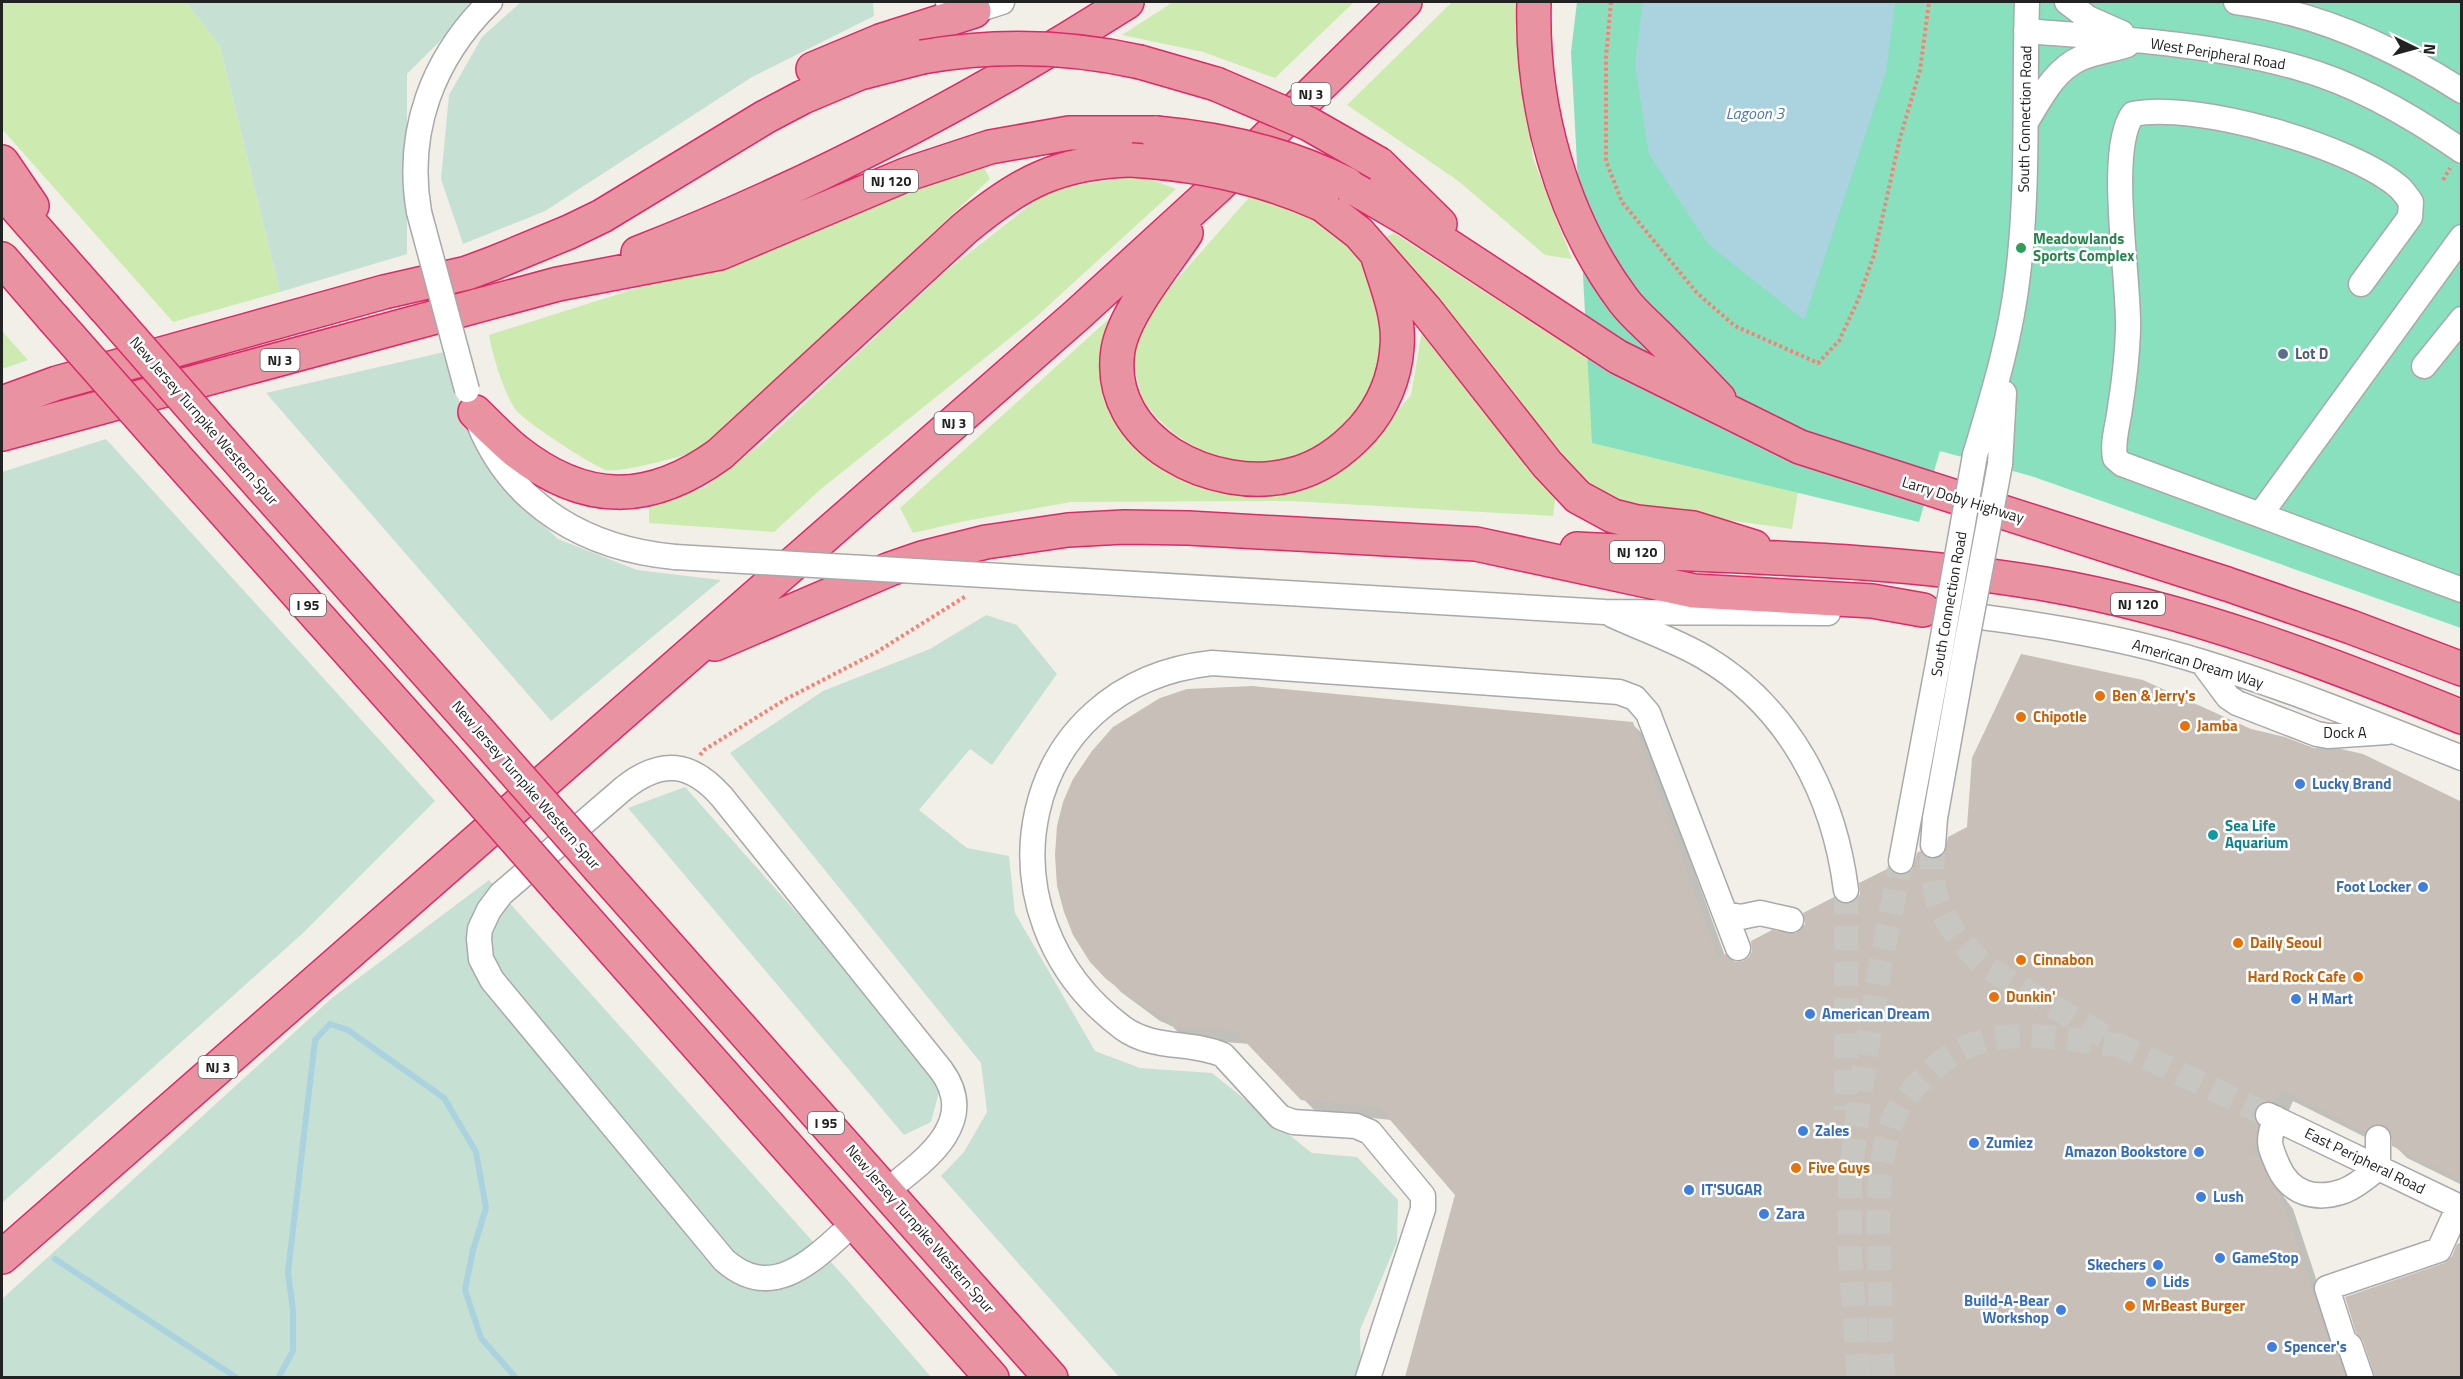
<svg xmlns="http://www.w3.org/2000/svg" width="2463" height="1379" font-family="'Titillium Web',sans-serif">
<rect width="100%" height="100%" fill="#f2efe9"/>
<path fill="#cdebb0" d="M2,2H186L220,46L280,292L173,322L2,129Z
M1173,2H1354L1275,78L1203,52L1122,35Z
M1452,2H1522L1519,32L1533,158L1572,259L1545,255L1457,180L1347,105Z
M981,162L990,179L701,451C684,455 619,474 606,470C591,465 524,421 515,409C504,393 492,354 489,335L707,266Z
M1140,175L1176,189L1036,317L821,489L774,532L649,523V501L704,488L765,441L945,272L1049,190Z
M1252,194L1322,218L1354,243L1380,307L1379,369L1369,393L1334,436L1297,456L1265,463H1236L1210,457L1173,433L1156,417L1142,399L1133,363L1134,345L1144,317Z
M1394,233L1636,390L1801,473L1792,529L1638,508L1590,488L1385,238Z
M1122,307L1132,440L1318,478L1362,454L1411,395L1423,325L1556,494L1553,516L1290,501L1071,502L965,521L913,533L900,508Z
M2,331L28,360L2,369Z"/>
<path fill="#c6e0d4" d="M186,2H479L407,74V254L280,292L220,46Z
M521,2H873L874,16L752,77L545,211L463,244L441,179L449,95L482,37Z
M444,352L465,420L497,481L558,539L637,570L721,580L551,721L266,393Z
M106,439L435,801L303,933L2,1203V472Z
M986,615L1017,625L1057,674L992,765L970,749L919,810L967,848L1009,856L1015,913L1095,1051L1140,1068L1212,1073L1312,1153L1357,1157L1398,1200L1397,1242L1360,1330L1361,1377H1119L941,1176L964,1152L987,1112L981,1063L730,753L823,691L930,649Z
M685,787L909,1039L939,1092L931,1122L904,1135L628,808Z
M489,880L849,1282L931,1377L2,1378V1299L332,998Z"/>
<path fill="#88e0be" d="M1577,2H2461V628L2031,476L1940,451L1919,522L1592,443L1571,52Z"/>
<path fill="#aad3df" d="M1643,2H1895L1886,72L1804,320L1708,244L1649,154L1635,65Z"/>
<path fill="#0003" d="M1632,724L1646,737L1725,956L1736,964L1744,962L1789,936L1802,931L1841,905L1855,903L1897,876H1907L1931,861L1939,859L2251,731L2462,803V1185L2407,1158L2394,1145L2393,1138H2385L2379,1144L2293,1101L2287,1115L2271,1170L2284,1197L2293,1209L2343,1360L2353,1378H1407L1457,1195L1391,1120L1316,1112L1250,1044L1185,1039L1172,1026L1160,1021L1121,992L1091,961Z
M2462,1248V1378H2375L2445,1265Z"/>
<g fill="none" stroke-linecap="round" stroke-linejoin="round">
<path stroke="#aad3df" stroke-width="6" d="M55,1259L237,1378
M278,1378L293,1351V1310L288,1272L315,1040L330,1024L348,1030L444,1098L476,1152L486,1208L473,1250L465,1290L481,1338L516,1378"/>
</g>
<path fill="#c7bfb8" d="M2021,654L2143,680L2251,729L2285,737L2314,748L2341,749L2363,754L2462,802V1180L2392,1146L2391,1131L2385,1125H2371L2365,1132L2280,1089L2274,1102L2260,1103L2255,1109L2254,1117L2258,1125L2256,1142L2251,1153L2258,1155L2271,1182L2280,1194L2330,1346L2338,1354L2346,1377H1405L1455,1195L1379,1107L1301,1100L1235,1031L1170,1026L1171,1019L1145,1008L1106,979L1090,962L1073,935L1064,912L1057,886L1055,855L1057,826L1063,802L1073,779L1092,751L1113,727L1160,698L1187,689L1252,686L1633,722L1718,958L1726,954L1735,962L1743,961L1749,957L1752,951L1751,941L1772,930L1796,933L1805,924L1803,913L1834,897L1842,903L1855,901L1860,894L1859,883L1889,868L1898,875L1906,874L1912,870L1917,853L1920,851L1931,859L1939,858L1944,853L1948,837L1967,827L1972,758Z
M2462,1243V1377H2375L2363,1341L2356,1333L2345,1297L2444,1263L2452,1256L2457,1244Z"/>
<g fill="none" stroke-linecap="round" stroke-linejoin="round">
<path stroke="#c8c6c1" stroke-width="24" stroke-dasharray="24 12" stroke-linecap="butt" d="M1933,845C1933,857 1931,870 1933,882C1939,918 1960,943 1986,967L2119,1045L2268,1115
M1846,890V1110
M1859,1378L1850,1257V1176L1861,1088L1880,968L1901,861
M1884,1378C1880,1348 1881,1316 1880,1286C1878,1236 1873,1156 1897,1111C1904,1098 1915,1086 1926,1076C1943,1058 1964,1045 1988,1040C2030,1030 2077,1041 2119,1045"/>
<g stroke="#a9a9a9" stroke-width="27">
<path id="minor" d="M948,2L974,11L1002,2
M2067,2L2088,18L2122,33
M2236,2C2318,13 2393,47 2462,91
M2026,31C2113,38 2216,44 2299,68C2357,84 2412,116 2462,151
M2026,122C2041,98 2054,70 2081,58C2095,52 2112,50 2127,45
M419,212C405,131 433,58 490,2
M2361,284L2410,217L2411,202C2408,198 2404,192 2400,188C2353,146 2194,101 2133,114C2106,150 2130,281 2128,331C2127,357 2124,383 2120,408C2118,425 2112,441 2115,458L2122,464L2260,515L2462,237
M2424,366L2462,319
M479,424C513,507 588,549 675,557
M1975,455C1993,395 2011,337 2018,274C2029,184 2024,92 2027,2
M2000,464L2004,393
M2260,515L2462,590
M1085,581L1605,612L1828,613
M1926,610C2019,621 2112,634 2202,662C2290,689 2376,724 2462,758
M1612,615C1642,629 1675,640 1704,657C1789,707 1834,795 1846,890
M2202,662L2228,697L2237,703L2317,734L2328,736L2387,732
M1933,845L1935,818L1964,656
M1901,861L1940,653
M1725,914L1741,917L1760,913L1791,920
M2268,1115L2462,1208
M2275,1118C2268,1143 2268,1143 2278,1166C2290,1194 2316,1201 2344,1191C2357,1186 2368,1176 2378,1168V1138
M855,1222C817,1256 774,1305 724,1260L492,980L481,959L479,939L480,929L489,910L501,894L624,788C662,758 691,762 722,797L941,1070C980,1123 924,1161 886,1191
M1368,1378L1423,1209V1196L1370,1132L1356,1126L1293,1122L1280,1117L1223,1055C1191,1041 1153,1050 1123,1028C971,915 1017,684 1212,663L1619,692L1635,698L1648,713L1738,948
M2361,1378L2350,1346L2344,1341L2342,1335L2327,1288L2439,1250L2459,1206"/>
</g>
<g stroke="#dc2a67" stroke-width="36">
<path id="highway" d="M1534,2C1531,106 1561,217 1624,301C1633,313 1645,323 1656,334C1677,355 1698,377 1719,399
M1140,62L1216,84
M813,69L880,41L974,11
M2,162L32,206
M1379,164L1440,224
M1347,184L1409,220L1618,357L1800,447L2227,584L2351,627L2462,669
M2,191L104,307
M1323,205L1359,233L1426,310L1547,464L1578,497L1613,516L1637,522L1693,528L1754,547
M1186,233C1165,265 1124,313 1118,350C1104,441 1215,495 1291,475C1320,468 1343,451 1363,429C1383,406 1395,377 1397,347C1400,316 1386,284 1377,254
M638,253C810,186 972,101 1127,2
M2,259L53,318
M2,403L57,383L384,292L467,273L494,263L569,232L602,216L765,117L803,97L860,73L922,57
M475,412C488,425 501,438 515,450C585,506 650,505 720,454L964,229C1019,183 1058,162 1131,160
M2,434L558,284L720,253L905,175L990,147L1069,133H1156
M222,442L475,727
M173,454L443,757
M1577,549C1733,557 1891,558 2045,584C2190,609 2326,662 2462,717
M715,644L890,569L922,558L986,542L1068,530L1124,527L1188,528L1476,544L1694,591L1872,601L1923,610
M600,869L1051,1378
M567,898L992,1378
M2,1257L1077,315L1217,187L1405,2"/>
</g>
<path stroke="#fa8072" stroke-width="4" stroke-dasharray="3 3" stroke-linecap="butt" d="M1611,2L1606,57V161L1622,202L1697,293L1735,326L1818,363L1839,341L1858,300L1874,255L1900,138L1920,70L1929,2
M2443,180L2450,168
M700,755L704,750L786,699L875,653L966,596"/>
<use href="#minor" stroke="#fff" stroke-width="24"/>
<use href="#highway" stroke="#e892a2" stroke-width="33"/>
<g stroke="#a9a9a9" stroke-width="27" stroke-linecap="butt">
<path id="minor-bridge" d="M419,212L467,390
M675,557L1085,581
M1940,653L1975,455
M1964,656L2000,464"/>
</g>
<g stroke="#dc2a67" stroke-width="36" stroke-linecap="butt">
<path id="highway-bridge" d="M922,57C996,44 1068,46 1140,62
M1216,84L1309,124L1379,164
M1156,133C1223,139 1288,154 1347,184
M1131,160C1198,164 1262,177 1323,205
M104,307L222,442
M53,318L173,454
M475,727L600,869
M443,757L567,898"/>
</g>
<use href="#minor-bridge" stroke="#fff" stroke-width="24"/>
<use href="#highway-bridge" stroke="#e892a2" stroke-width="33"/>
</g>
<circle fill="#2e9e5b" stroke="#fff" stroke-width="2" cx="2021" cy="248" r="6"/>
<circle fill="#5c6f8a" stroke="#fff" stroke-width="2" cx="2283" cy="354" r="6"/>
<g fill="#e8710a" stroke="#fff" stroke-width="2">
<circle cx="2100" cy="696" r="6"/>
<circle cx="2021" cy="717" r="6"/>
<circle cx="2185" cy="726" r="6"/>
<circle cx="2238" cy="943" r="6"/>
<circle cx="2021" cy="960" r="6"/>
<circle cx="2358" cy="977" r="6"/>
<circle cx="1994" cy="997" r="6"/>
<circle cx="1796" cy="1168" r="6"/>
<circle cx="2130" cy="1306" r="6"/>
</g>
<g fill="#3f7fe0" stroke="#fff" stroke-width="2">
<circle cx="2300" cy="784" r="6"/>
<circle cx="2423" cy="887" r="6"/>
<circle cx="2296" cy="999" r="6"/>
<circle cx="1810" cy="1014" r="6"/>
<circle cx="1803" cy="1131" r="6"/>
<circle cx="1974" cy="1143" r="6"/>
<circle cx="2199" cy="1152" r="6"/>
<circle cx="1689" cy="1190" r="6"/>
<circle cx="2201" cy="1197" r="6"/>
<circle cx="1764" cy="1214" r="6"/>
<circle cx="2220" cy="1258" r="6"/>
<circle cx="2158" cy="1265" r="6"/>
<circle cx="2151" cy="1282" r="6"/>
<circle cx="2061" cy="1310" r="6"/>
<circle cx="2272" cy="1347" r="6"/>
</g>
<circle fill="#0f9aa8" stroke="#fff" stroke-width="2" cx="2213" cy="835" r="6"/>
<g text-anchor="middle" stroke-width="5" stroke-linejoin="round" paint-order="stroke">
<g fill="#fff" stroke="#646464" stroke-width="1.5">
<rect x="1291.5" y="83" width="39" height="22" rx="4.5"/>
<rect x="864" y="170" width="54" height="22" rx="4.5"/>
<rect x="260.5" y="349" width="39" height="22" rx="4.5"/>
<rect x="934.5" y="412" width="39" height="22" rx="4.5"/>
<rect x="1610" y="541" width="54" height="22" rx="4.5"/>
<rect x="2111" y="593" width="54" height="22" rx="4.5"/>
<rect x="290" y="594" width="36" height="22" rx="4.5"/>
<rect x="198.5" y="1056" width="39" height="22" rx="4.5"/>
<rect x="808" y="1112" width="36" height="22" rx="4.5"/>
</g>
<g font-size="14" font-weight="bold" fill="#222">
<text x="1311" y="99">NJ 3</text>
<text x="891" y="186">NJ 120</text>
<text x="280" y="365">NJ 3</text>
<text x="954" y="428">NJ 3</text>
<text x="1637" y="557">NJ 120</text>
<text x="2138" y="609">NJ 120</text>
<text x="308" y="610">I 95</text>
<text x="218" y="1072">NJ 3</text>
<text x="826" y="1128">I 95</text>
</g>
<g font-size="15" fill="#222" stroke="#fff">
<text transform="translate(2218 54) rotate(9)" y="5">West Peripheral Road</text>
<text transform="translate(2025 119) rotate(-89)" y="5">South Connection Road</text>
<text transform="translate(204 421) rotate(49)" y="5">New Jersey Turnpike Western Spur</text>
<text transform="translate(1963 500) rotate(17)" y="5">Larry Doby Highway</text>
<text transform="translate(1949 604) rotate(-80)" y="5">South Connection Road</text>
<text transform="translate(2198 664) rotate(17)" y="5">American Dream Way</text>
<text x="2345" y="738">Dock A</text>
<text transform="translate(526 785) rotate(49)" y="5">New Jersey Turnpike Western Spur</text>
<text transform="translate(2365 1161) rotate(26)" y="5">East Peripheral Road</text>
<text transform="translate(920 1229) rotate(49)" y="5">New Jersey Turnpike Western Spur</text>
</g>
<g font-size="15" font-weight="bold" fill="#27864d" stroke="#fff" text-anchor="start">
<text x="2033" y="244">Meadowlands<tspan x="2033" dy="17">Sports Complex</tspan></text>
</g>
<g font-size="15" font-weight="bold" fill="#4e5e75" stroke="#fff" text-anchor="start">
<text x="2295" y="359">Lot D</text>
</g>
<g font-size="15" font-weight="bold" fill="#c56008" stroke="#fff" text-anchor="start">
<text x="2112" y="701">Ben &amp; Jerry's</text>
<text x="2033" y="722">Chipotle</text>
<text x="2197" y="731">Jamba</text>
<text x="2250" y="948">Daily Seoul</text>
<text x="2033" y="965">Cinnabon</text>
<text x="2346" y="982" text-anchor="end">Hard Rock Cafe</text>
<text x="2006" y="1002">Dunkin'</text>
<text x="1808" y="1173">Five Guys</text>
<text x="2142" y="1311">MrBeast Burger</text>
</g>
<g font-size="15" font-weight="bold" fill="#366cbe" stroke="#fff" text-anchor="start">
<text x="2312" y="789">Lucky Brand</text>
<text x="2411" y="892" text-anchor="end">Foot Locker</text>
<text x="2308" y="1004">H Mart</text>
<text x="1822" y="1019">American Dream</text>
<text x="1815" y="1136">Zales</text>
<text x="1986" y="1148">Zumiez</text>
<text x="2187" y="1157" text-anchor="end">Amazon Bookstore</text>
<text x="1701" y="1195">IT'SUGAR</text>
<text x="2213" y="1202">Lush</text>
<text x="1776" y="1219">Zara</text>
<text x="2232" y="1263">GameStop</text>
<text x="2146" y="1270" text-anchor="end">Skechers</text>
<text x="2163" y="1287">Lids</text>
<text x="2049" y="1306" text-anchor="end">Build-A-Bear<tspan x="2049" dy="17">Workshop</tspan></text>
<text x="2284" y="1352">Spencer's</text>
</g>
<g font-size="15" font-weight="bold" fill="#0d838f" stroke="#fff" text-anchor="start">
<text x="2225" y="831">Sea Life<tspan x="2225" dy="17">Aquarium</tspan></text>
</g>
<g font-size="16" font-style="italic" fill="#4a7aab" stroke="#fff">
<text x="1755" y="119">Lagoon 3</text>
</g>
</g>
<rect width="2463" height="1379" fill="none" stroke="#222222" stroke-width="6"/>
<g transform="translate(2415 48) rotate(95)" stroke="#ffffff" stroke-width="4.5" paint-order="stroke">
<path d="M0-4.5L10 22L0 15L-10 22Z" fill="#222222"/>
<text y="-9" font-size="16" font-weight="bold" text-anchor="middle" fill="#222222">N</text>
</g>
</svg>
